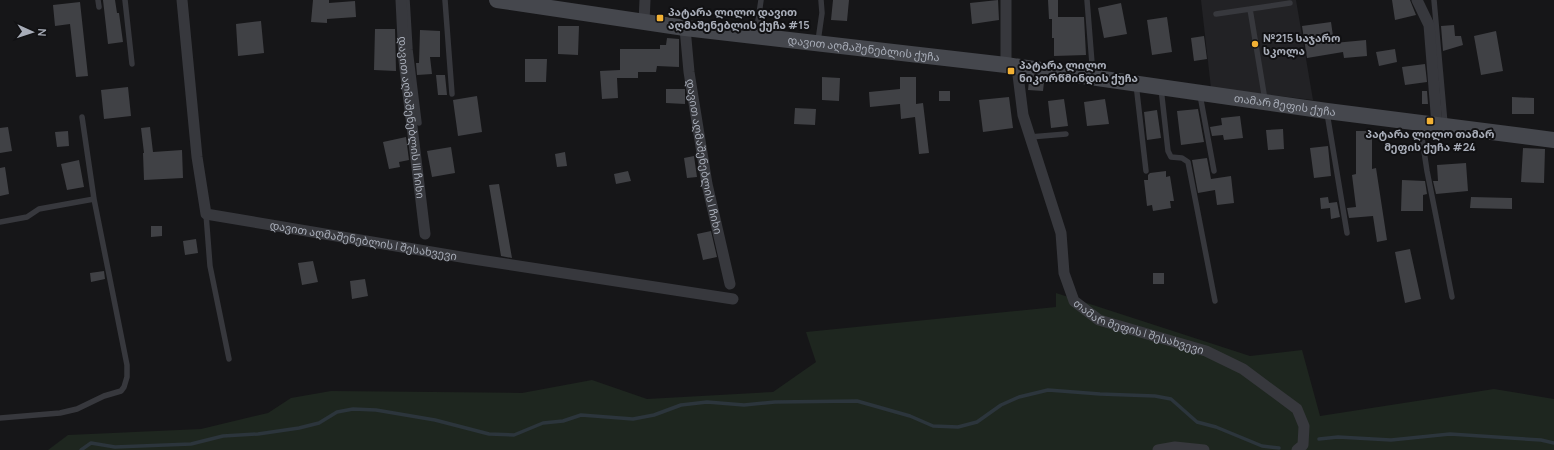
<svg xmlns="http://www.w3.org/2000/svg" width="1554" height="450" font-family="Manrope,'Noto Sans Georgian',sans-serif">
<rect width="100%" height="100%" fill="#161618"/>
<path fill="#222225" d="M1201,0H1296L1313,100L1211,88Z"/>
<path fill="#1e261f" d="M1056,293L1250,356L1302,350L1320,416L1494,389L1554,399V450H48L68,435L201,429L268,413L291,398L331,391L522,393L592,380L647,399L773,392L816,362L806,332L1056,307Z"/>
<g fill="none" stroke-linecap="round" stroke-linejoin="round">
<path stroke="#2c353c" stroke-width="3.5" d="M1319,439L1338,437L1391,440L1450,434L1541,440L1554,443
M81,450L91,443L115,447L191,444L223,436L258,434L299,428L319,423L337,412L353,409L376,410L435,420L489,434L514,435L543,423L563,421L581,415L633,419L654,415L681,405L707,402L744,405L775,402L857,401L910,416L933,426L958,427L977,422L1001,405L1019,397L1048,390L1100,394L1155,396L1171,399L1197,422L1216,427L1262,446L1279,448"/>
</g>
<path fill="#404145" d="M103,0H115L117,13H119L123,42L108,44Z
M313,0H329V3L355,1L356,17L327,19V23L311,22Z
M833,0H849L847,21L831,20Z
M998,0L999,20L972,24L970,3Z
M1048,0H1058V17H1084L1086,55L1054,56V38H1052V19H1049Z
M1392,0H1410L1416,15L1395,20Z
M80,2L88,76L76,77L70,24L55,26L53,5Z
M1121,3L1127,34L1104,38L1098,8Z
M1167,17L1172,52L1152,55L1147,20Z
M261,21L264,53L238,56L236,24Z
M1331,22L1334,43L1366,40L1367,56L1344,58L1343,52L1307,58L1302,26Z
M1454,25L1455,36H1461L1463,45L1443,51L1441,26Z
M558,26H579L578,55L558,54Z
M375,29H395L396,71L374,70Z
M420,30L440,31V57H430L432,74L417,75L416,63H419Z
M1496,31L1503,71L1481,75L1474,36Z
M1204,36L1207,59L1194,61L1191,38Z
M667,38L679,39V67L657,66L656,72H638V78H617L618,98L602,99L600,71L620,70V49H660V45H666Z
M1395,49L1397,62L1379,66L1376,52Z
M525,59H547L546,82H525Z
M1425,64L1427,82L1405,85L1402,67Z
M436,75H445L447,95H438Z
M822,77L840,78L839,101L822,100Z
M900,77H916V104L923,103L929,153L919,154L915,117L901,119L900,104L870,107L869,92L900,89Z
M1029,81L1044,82L1043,91L1028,90Z
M128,87L131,116L104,119L101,90Z
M666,89H685V104L666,103Z
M939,91H950V101H939Z
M1422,91H1427L1428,104H1422Z
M477,96L482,132L458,136L453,100Z
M1009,97L1013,128L983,132L979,100Z
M1512,97L1534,98V114H1512Z
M1064,99L1068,126L1051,128L1048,101Z
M1105,99L1109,124L1087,126L1084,102Z
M795,108L816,109L815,125L794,124Z
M1198,109L1204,142L1181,145L1177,111Z
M1157,110L1161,138L1147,140L1144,112Z
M1240,116L1243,138L1224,140L1223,135L1212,136L1210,127L1222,125L1221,118Z
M8,127L12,151L0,153V128Z
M150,127L153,152L182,150L183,178L144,180L143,153H144L141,128Z
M1283,129L1284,149L1268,150L1266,130Z
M68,131L69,146L57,147L55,132Z
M1356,131H1372V169L1376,168L1387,240L1377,242L1373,216L1349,218L1347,208L1356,207L1352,175L1356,174Z
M406,137L409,160L399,162L400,167L389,169L383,142Z
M1328,146L1331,176L1314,178L1310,148Z
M451,147L455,173L432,177L427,151Z
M1523,148L1545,149L1544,183L1521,182Z
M565,152L567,166L557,167L555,154Z
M694,156L697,177L687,178L684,158Z
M1207,158L1211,179L1231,176L1234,203L1217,205L1215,190L1198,193L1192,160Z
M79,160L84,187L67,190L61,164Z
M1466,163L1468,191L1436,194L1433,181H1438L1437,165Z
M5,167L9,194L0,196V168Z
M628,171L631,181L616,184L614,174Z
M1166,171V177L1170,176L1174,201H1170L1171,208L1153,211L1152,205L1147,206L1144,180H1148V175L1150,173Z
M1402,180L1425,181L1427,194L1423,195V211H1401Z
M499,184L512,258L501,256L489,185Z
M1328,197L1329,203L1337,202L1340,217L1331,219L1330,208L1321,209L1320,198Z
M1471,197L1512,198V209L1470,208Z
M151,226H162V236L151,237Z
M711,231L717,257L703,260L697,234Z
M196,239L198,253L185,255L183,241Z
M1410,249L1421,299L1405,303L1395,252Z
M313,261L318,282L302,285L298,263Z
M104,271L105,279L91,282L90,273Z
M1153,273H1164V284H1153Z
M365,279L368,296L352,299L350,281Z"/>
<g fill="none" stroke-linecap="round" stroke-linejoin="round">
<path stroke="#37383d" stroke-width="5.5" d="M98,0L99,7
M125,0L132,64
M407,0L410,50L419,123
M445,0L452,94
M1087,0L1093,76
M1434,0L1445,124
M1216,14L1250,9
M756,35L761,0
M818,41L822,13L821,0
M1136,84L1146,171
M1161,88L1168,151L1171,157L1182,158L1188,162L1215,301
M1200,95L1214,171
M1265,100L1250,9L1290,3
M1327,113L1347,233
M1420,125L1427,171L1452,297
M1030,137L1066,134
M206,214L210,266L229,359
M0,222L27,217L39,209L94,199L82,117
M0,418L60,413L77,409L104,396L121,391L124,387L127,377V365L94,199"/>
<g stroke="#37383d" stroke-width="11">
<path id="s1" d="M182,0L197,157L206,214L467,258L733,299"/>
<path id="s2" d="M401,0L404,60L425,234"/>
<path d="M1006,0V65"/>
<path d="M1417,0L1429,25L1437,125"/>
<path d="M644,22L645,0"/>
<path id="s3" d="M685,28L689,72L707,184L730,284"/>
<path id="s4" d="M1017,67L1023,115L1061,233L1064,273L1074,301L1099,320L1206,351L1243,369L1297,409L1304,426L1303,445L1297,450"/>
<path d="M1158,450L1175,447L1204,450"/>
</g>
<path stroke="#45474d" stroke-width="16" id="s5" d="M497,0L685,28L1006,65L1327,111L1554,140"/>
</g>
<g fill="#f2b134" stroke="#111113" stroke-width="1.5">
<rect x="656" y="14" width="8" height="8" rx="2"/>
<circle cx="1255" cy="44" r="4"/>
<rect x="1007" y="67" width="8" height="8" rx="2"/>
<rect x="1426" y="117" width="8" height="8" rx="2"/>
</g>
<g text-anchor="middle" stroke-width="4" stroke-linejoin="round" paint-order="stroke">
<g font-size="11" font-weight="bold" fill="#a8adb8" stroke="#111113" text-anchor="start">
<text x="668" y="16">პატარა ლილო დავით<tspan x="668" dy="13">აღმაშენებლის ქუჩა #15</tspan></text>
<text x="1263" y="42">№215 საჯარო<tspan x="1263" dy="13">სკოლა</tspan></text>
<text x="1019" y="69">პატარა ლილო<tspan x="1019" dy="13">ნიკორწმინდის ქუჩა</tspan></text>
<text x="1430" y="138" text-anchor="middle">პატარა ლილო თამარ<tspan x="1430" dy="13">მეფის ქუჩა #24</tspan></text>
</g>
<g font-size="11" fill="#a8adb8" stroke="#111113">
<text dy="4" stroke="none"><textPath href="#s5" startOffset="370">დავით აღმაშენებლის ქუჩა</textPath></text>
<text dy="4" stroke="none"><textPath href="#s5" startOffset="795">თამარ მეფის ქუჩა</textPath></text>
<text dy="4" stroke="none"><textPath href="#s2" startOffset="118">დავით აღმაშენებლის III ჩიხი</textPath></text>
<text dy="4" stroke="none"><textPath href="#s3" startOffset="130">დავით აღმაშენებლის I ჩიხი</textPath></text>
<text dy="4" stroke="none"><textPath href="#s1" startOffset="375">დავით აღმაშენებლის I შესახვევი</textPath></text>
<text dy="4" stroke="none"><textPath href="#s4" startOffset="313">თამარ მეფის I შესახვევი</textPath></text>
</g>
</g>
<g transform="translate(32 32) rotate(93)" stroke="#111113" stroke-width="3" paint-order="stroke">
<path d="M0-3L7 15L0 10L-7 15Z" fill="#a8adb8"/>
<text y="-6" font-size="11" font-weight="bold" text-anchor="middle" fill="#a8adb8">N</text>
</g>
</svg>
